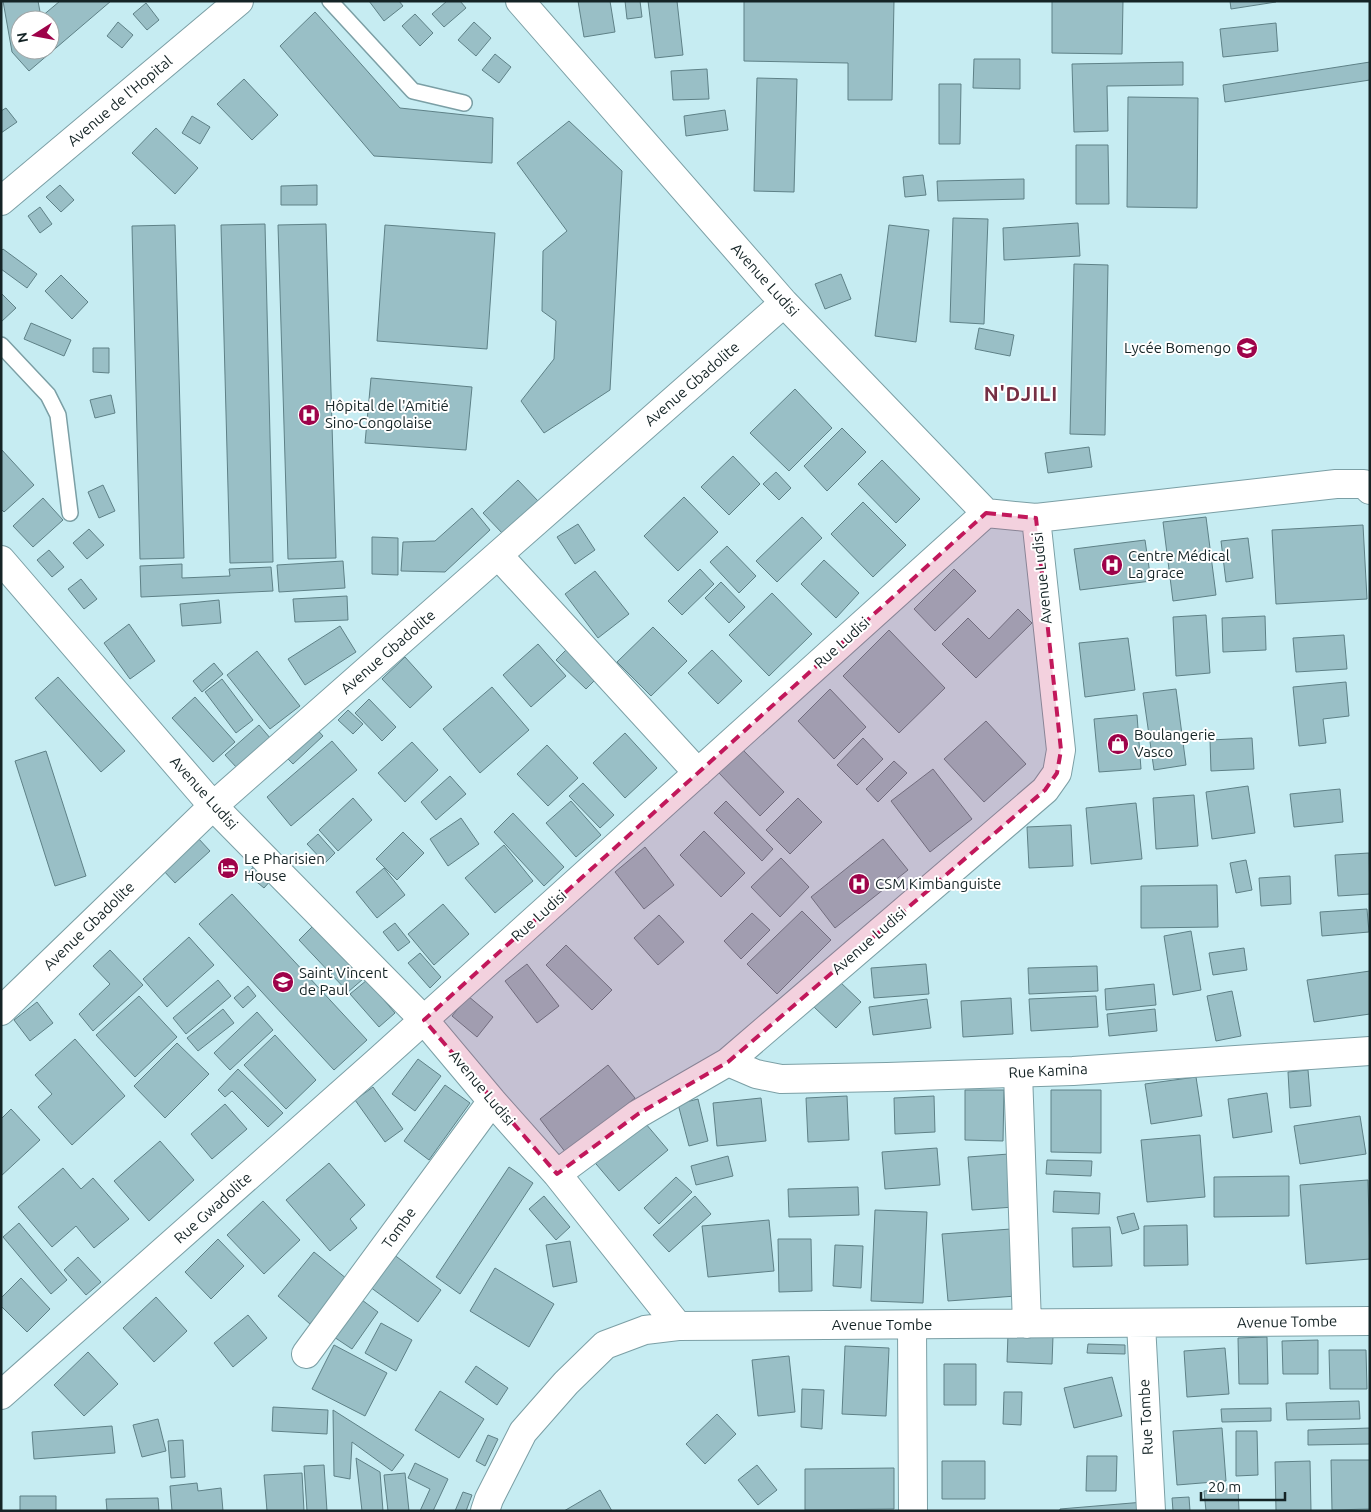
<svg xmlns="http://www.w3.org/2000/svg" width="1371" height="1512" font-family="Ubuntu,sans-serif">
<rect width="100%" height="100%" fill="#c6ecf2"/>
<path fill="#99bfc6" stroke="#5e8187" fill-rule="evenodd" d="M3,1H38L41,17L60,1H111L29,71L12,52ZM20,20H50V50H20Z
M369,1H399L403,6L384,21Z
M447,1H460L466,8L444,27L432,14Z
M578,1H610L615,32L584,37Z
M625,1H640L642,17L627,19Z
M648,1H677L683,55L655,58Z
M744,1H894L892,100H848V63L744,61Z
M1052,1H1123L1122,54L1052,53Z
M1230,1H1276V2L1231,9Z
M146,3L159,20L147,30L133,14Z
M315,12L400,108L493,118L492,163L374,156L280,46Z
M415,14L433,33L420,46L402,26Z
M118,22L133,35L122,48L107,36Z
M474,22L491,38L476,56L458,40Z
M1276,23L1278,51L1223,57L1220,29Z
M495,54L511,67L499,83L482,70Z
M974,59H1020V89L973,88Z
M1183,62V85L1107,86L1108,131L1074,132L1072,64Z
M1370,62V80L1225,102L1223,85Z
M707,69L709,99L673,100L671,71Z
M757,78L797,79L794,192L754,191Z
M244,79L278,115L252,140L217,104Z
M939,84H961L960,144H939Z
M1128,97L1198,98L1197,208L1127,207Z
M6,108L17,122L1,133V111Z
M725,110L728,130L686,136L684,116Z
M192,116L210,127L200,144L182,133Z
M569,121L622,171L610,390L544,433L521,401L554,359L556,321L542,311L543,251L567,231L517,163Z
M156,128L198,168L175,194L132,153Z
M1076,145H1108L1109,204H1076Z
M923,175L926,195L905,197L903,177Z
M1024,179V199L938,201L937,181Z
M60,185L74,200L61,212L46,197Z
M317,185V205H281V186Z
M40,207L52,224L40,233L28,216Z
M953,218L988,219L984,324L950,322Z
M1078,223L1080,256L1004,260L1003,228Z
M265,224L273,562L230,563L221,225Z
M326,224L336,558L288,559L278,225Z
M175,225L184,558L140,559L132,226Z
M385,225L495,233L487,349L377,341Z
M889,225L929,230L916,342L875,336Z
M3,249L37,274L27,288L1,269V251Z
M1074,264L1108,265L1105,435L1070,434Z
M841,274L851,299L825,309L815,284Z
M61,275L88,302L72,319L45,291Z
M1,293L16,308L1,322Z
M31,323L71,340L64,356L24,339Z
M979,328L1014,335L1010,356L975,349Z
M93,348H109V373L93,372Z
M371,378L472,387L466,450L365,443Z
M795,389L832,428L789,471L750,433Z
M111,395L115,413L95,418L90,400Z
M842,428L866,452L827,491L804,466Z
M1089,447L1092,467L1048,473L1045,453Z
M1,449L34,485L4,512L1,509Z
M733,456L760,484L729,515L701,487Z
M882,460L920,499L896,523L858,484Z
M776,472L791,488L779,500L763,484Z
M518,480L538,501L503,534L483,513Z
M103,485L115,511L99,518L88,492Z
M684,497L718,532L678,571L644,536Z
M43,498L63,520L33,547L13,526Z
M863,502L906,545L873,577L831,534Z
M472,508L490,530L445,572L401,571L403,542L435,541Z
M802,517L822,538L777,582L756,561Z
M1206,517L1216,595L1173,601L1163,522Z
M578,524L595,550L575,564L557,537Z
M1363,525L1367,599L1276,604L1272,530Z
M89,529L104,545L87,559L73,543Z
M372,537L398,538V575L372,574Z
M1248,538L1253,578L1226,582L1221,541Z
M1145,540L1151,581L1080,590L1074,549Z
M727,546L756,576L739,593L710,562Z
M49,550L64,567L52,577L37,560Z
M824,560L859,593L836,618L801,584Z
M343,561L345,588L279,592L277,565Z
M182,564V578L230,576L229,569L271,567L273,591L141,597L140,566Z
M700,569L714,584L682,615L668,601Z
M954,569L976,591L935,631L914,609Z
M595,571L629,614L598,638L565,594Z
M81,579L97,599L84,609L68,589Z
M721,582L745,607L729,623L705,598Z
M772,593L812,634L769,676L729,635Z
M347,596L348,620L295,622L293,599Z
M219,600L221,623L182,626L180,604Z
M1018,609L1032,623L976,678L942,644L968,618L989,639Z
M1206,615L1210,673L1176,676L1173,617Z
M1265,616L1266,650L1223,652L1222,618Z
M129,624L155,661L130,679L104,643Z
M340,626L356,652L305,685L288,659Z
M653,627L687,661L651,696L617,662Z
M889,630L945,688L899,733L843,676Z
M1344,635L1347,669L1296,672L1293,638Z
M1128,638L1135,690L1085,697L1079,643Z
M538,644L566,676L531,707L503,675Z
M571,645L601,674L586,689L556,660Z
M712,650L742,681L718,704L688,673Z
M257,651L300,706L270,729L227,675Z
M405,657L432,687L410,708L382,679Z
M214,663L223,674L202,692L193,681Z
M58,677L125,751L101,772L35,698Z
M222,679L253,720L236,733L205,692Z
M1346,682L1349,716L1323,719L1326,743L1299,746L1293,687Z
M492,687L529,730L480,773L443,729Z
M830,689L866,727L834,759L798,721Z
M1176,689L1186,765L1154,770L1143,693Z
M195,697L235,742L213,762L172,718Z
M369,699L396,727L382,741L355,713Z
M348,710L363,724L353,734L338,720Z
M1137,715L1141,769L1099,772L1094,719Z
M986,721L1026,764L984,802L944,759Z
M312,724L323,736L293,764L281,752Z
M259,725L271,739L237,768L225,755Z
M625,733L657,768L625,798L593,763Z
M863,738L883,759L857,785L837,765Z
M1252,738L1254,769L1211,771L1210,740Z
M332,741L357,770L291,826L267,797Z
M412,742L438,770L405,802L378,773Z
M547,745L578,778L548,806L517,774Z
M742,749L784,792L760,816L719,773Z
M46,751L86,876L55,886L15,761Z
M894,761L907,773L878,802L866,789Z
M933,769L972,819L930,852L891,801Z
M450,776L466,794L436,820L421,802Z
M583,783L614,815L600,828L569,796Z
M1248,786L1255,833L1212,839L1206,792Z
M1340,789L1343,822L1294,827L1290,794Z
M1194,795L1198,846L1156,849L1153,798Z
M353,798L372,820L338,851L319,830Z
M798,798L822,822L790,854L766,830Z
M571,801L601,835L576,857L546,823Z
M726,801L773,849L762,861L714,813Z
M1136,803L1142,859L1091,864L1086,808Z
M513,813L564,867L544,886L494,832Z
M461,818L479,844L448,866L430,839Z
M1071,825L1073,866L1029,868L1027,827Z
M704,831L745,873L721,897L680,855Z
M403,832L424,853L397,880L376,859Z
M318,834L335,853L325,863L307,844Z
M198,838L210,851L175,883L163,870Z
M883,839L908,870L835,928L811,897Z
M504,845L533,881L495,913L465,878Z
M645,847L674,885L644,909L615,872Z
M1369,853L1370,894L1338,896L1335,855Z
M781,858L809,887L780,917L751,887Z
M1246,860L1252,890L1236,893L1230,863Z
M255,865L272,879L264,888L247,874Z
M384,868L405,895L377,918L356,892Z
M1290,876L1291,904L1261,906L1259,878Z
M1217,885L1218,927L1141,928V886Z
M232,894L367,1040L334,1070L199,924Z
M443,904L469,934L434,965L408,934Z
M1367,909L1369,932L1322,936L1320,912Z
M802,911L831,940L777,994L747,964Z
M752,913L770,930L741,959L724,941Z
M659,915L684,942L658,965L634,938Z
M395,923L410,942L398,951L383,932Z
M314,925L363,979L348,992L299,940Z
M1191,931L1201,990L1173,995L1164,936Z
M189,937L214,965L167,1007L143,979Z
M566,945L612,990L592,1010L546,965Z
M1244,948L1247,970L1213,975L1209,953Z
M110,950L143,985L93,1031L79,1014L110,984L93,966Z
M420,953L441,977L430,988L408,963Z
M527,964L559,1006L537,1023L505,981Z
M926,964L929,994L874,998L871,968Z
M1097,966L1098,991L1029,994L1028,968Z
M1370,971V1014L1314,1022L1307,980Z
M218,980L231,996L186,1034L173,1018Z
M367,980L395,1013L379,1027L350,994Z
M839,981L861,1002L836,1028L814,1007Z
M1154,984L1156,1005L1106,1010L1105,989Z
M248,986L256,996L243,1008L234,998Z
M1232,991L1241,1036L1216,1041L1207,996Z
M139,996L177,1037L135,1077L96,1035Z
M468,996L493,1017L477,1037L452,1016Z
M1096,996L1098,1027L1031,1031L1029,999Z
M1011,998L1013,1034L963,1037L961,1001Z
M927,999L931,1028L873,1035L869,1007Z
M37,1002L53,1023L30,1041L14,1020Z
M223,1009L234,1023L198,1051L187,1038Z
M1155,1009L1157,1031L1109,1036L1107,1014Z
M257,1012L273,1030L230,1070L214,1053Z
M275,1035L316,1080L286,1109L244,1065Z
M75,1039L125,1096L72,1145L38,1107L52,1094L35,1075Z
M177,1043L209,1074L165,1118L134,1086Z
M418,1059L441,1076L415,1111L392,1094Z
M608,1065L635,1098L566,1153L540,1119Z
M238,1069L283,1113L268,1127L232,1091L225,1097L218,1090Z
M1308,1070L1311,1106L1290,1108L1288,1072Z
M1196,1077L1202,1116L1151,1124L1145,1084Z
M445,1085L470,1103L429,1160L404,1141Z
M373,1087L403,1129L385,1142L355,1100Z
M965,1090H1004L1003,1141L965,1140Z
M1051,1090H1101V1153L1051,1152Z
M1267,1093L1272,1132L1233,1138L1228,1099Z
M847,1096L849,1140L808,1142L806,1098Z
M934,1096L935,1132L895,1134L894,1098Z
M761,1098L766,1141L717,1146L713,1103Z
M698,1099L708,1141L689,1146L678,1104Z
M225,1104L247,1129L212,1159L191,1134Z
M11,1109L40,1140L1,1176V1119Z
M1360,1116L1366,1154L1300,1164L1294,1126Z
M640,1117L668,1150L619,1191L591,1158Z
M1200,1135L1205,1197L1147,1202L1141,1140Z
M160,1141L194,1180L149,1221L114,1181Z
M937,1148L940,1185L885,1189L882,1152Z
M1009,1154L1014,1207L972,1210L968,1157Z
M728,1156L733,1176L696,1185L691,1166Z
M1047,1160L1092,1161L1091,1176L1046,1174Z
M329,1163L365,1205L350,1219L357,1228L330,1251L286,1200Z
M509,1167L533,1183L460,1294L436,1277Z
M63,1168L81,1189L93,1178L129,1219L94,1248L76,1226L52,1247L18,1207Z
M1289,1176V1216L1214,1217V1177Z
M676,1177L692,1192L659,1224L644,1208Z
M1368,1180L1370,1259L1306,1264L1300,1185Z
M858,1187L859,1215L789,1217L788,1189Z
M1054,1191L1100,1193L1099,1214L1053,1212Z
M544,1196L570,1227L556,1240L529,1209Z
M695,1196L711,1214L669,1252L653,1235Z
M263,1201L300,1240L264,1274L227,1235Z
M875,1210L927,1212L923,1303L871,1301Z
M1134,1213L1139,1229L1122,1234L1117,1217Z
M769,1220L774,1271L708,1277L702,1226Z
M19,1223L67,1280L51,1294L3,1237Z
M1187,1225L1188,1265L1144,1266V1226Z
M1110,1227L1112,1266L1073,1267L1072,1228Z
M1011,1229L1016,1296L948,1301L942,1234Z
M218,1239L244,1266L211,1299L185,1272Z
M778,1239H811L812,1291L779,1292Z
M570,1241L577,1282L553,1287L546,1245Z
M835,1245L863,1246L861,1288L833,1286Z
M314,1252L347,1279L310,1324L278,1296Z
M393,1254L441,1290L418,1322L370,1287Z
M78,1257L101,1282L86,1295L64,1270Z
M495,1268L554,1304L529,1347L470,1311Z
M21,1278L50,1309L27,1332L1,1306V1298Z
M156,1297L187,1331L154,1362L123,1328Z
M358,1297L378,1312L352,1349L331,1335Z
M248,1315L267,1338L233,1367L214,1343Z
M381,1323L412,1340L396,1371L365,1353Z
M1008,1334L1053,1336L1052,1364L1007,1362Z
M1267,1337L1268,1384H1239L1238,1338Z
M1318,1340V1374H1283L1282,1341Z
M1088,1344L1125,1345V1354L1087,1353Z
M334,1345L387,1373L365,1416L312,1389Z
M845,1346L889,1348L886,1416L842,1414Z
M1225,1348L1229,1394L1187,1397L1184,1351Z
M1329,1350H1366L1367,1389H1330Z
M88,1352L118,1384L84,1416L54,1385Z
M789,1356L795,1412L758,1416L752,1360Z
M944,1364H976V1405H944Z
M476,1366L508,1388L497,1405L465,1382Z
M1112,1377L1122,1416L1074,1428L1064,1388Z
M802,1389L824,1390L822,1429L801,1427Z
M440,1391L484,1419L459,1458L415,1430Z
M1004,1392H1022L1021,1425L1003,1424Z
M1359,1401L1360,1419L1287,1420L1286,1403Z
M273,1407L328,1410L327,1434L272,1431Z
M1271,1408V1421L1222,1422L1221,1409Z
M333,1410L404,1455L392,1471L352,1442L350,1479L334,1476Z
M717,1414L736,1434L705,1464L686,1444Z
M158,1419L166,1451L142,1457L133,1425Z
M112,1426L115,1453L34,1459L32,1432Z
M1222,1428L1226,1481L1177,1485L1173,1431Z
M1370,1428V1444L1308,1445V1430Z
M1236,1431H1257L1258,1475L1236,1476Z
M488,1435L498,1439L485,1466L476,1461Z
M183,1440L185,1477L171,1478L168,1441Z
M1087,1456H1117L1116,1491H1086Z
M356,1458L380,1472L383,1511H362Z
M1331,1460H1370V1509L1332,1510Z
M942,1461H985V1499H942Z
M1310,1461L1311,1511H1276L1275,1462Z
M415,1463L448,1479L433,1511H420L430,1489L408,1478Z
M324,1465L327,1511H307L304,1466Z
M757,1465L777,1490L758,1505L738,1480Z
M894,1468V1509L805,1510V1469Z
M302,1473L304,1511H267L264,1475Z
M405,1473L409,1511H388L384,1475Z
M197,1483L198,1491L221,1488L223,1511H172L170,1486Z
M1238,1488L1239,1511H1206L1204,1491Z
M600,1490L612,1511H564Z
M463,1492L472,1495L466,1511H455Z
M20,1496H56V1511H20Z
M1189,1497L1190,1511H1173L1172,1498Z
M158,1498L159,1511H107L106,1499Z
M1144,1502L1145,1511H1060V1509Z"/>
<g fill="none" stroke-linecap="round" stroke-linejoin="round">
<g stroke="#7b9fa5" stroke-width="18">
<path id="lane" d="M330,1L413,91L464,103
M1,345L48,395L58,415L70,513"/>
</g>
<g stroke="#7b9fa5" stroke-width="30">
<path id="street" d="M520,1L784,303L986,513L1036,518L1336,484H1364L1370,490
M1,201L239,1
M498,555L698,773
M1,560L213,806L424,1020L492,1101L557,1174L678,1326
M1,1011L213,806L784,303
M728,1062L756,1074L781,1079L887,1077L1073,1071L1370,1051
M1018,1073L1027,1324
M557,1174L638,1114L728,1062L1045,790L1057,773L1061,750L1036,518
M1141,1324L1151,1511
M912,1325L913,1511
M306,1354L492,1101
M1,1395L377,1062L986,513
M485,1511L489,1499L523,1432L566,1383L605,1345L645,1330L678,1326L1370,1321"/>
</g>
<use href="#lane" stroke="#fff" stroke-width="15"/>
<use href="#street" stroke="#fff" stroke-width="28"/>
</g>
<path fill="#c2185b" fill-opacity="0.2" stroke="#c2185b" stroke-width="4" stroke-dasharray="10 6" stroke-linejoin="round" d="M986,513L1036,518L1061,750L1057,773L1045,790L728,1062L638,1114L557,1174L424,1020Z"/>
<defs>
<g id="school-disc" transform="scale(1.125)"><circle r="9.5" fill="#9e034a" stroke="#fff"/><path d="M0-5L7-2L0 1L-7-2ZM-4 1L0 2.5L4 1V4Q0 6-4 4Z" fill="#fff"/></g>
<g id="hospital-disc" transform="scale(1.125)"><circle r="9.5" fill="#9e034a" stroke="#fff"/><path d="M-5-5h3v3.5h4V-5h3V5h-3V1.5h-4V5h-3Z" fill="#fff"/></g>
<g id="shop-disc" transform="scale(1.125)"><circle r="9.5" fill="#9e034a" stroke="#fff"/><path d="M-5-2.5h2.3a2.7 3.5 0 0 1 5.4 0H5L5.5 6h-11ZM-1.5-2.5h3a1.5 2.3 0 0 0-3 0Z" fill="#fff"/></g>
<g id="hotel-disc" transform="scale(1.125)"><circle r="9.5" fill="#9e034a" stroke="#fff"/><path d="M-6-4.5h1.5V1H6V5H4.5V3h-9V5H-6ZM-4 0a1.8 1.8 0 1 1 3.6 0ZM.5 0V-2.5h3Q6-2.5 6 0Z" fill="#fff"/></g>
</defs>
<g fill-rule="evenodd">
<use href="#school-disc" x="1247" y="348"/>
<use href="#hospital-disc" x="309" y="415"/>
<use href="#hospital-disc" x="1112" y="565"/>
<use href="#shop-disc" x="1118" y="744"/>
<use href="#hotel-disc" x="228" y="868"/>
<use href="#hospital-disc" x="859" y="884"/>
<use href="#school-disc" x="283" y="982"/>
</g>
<g text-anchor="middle" stroke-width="4" stroke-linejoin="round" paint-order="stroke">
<g font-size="15" fill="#152426" stroke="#fff">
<text transform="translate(120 101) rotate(-40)" y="5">Avenue de l'Hopital</text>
<text transform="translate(765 280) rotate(48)" y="5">Avenue Ludisi</text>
<text transform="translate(692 384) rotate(-41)" y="5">Avenue Gbadolite</text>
<text transform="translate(1042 578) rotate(-96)" y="5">Avenue Ludisi</text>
<text transform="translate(842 643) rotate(-42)" y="5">Rue Ludisi</text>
<text transform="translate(388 652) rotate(-41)" y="5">Avenue Gbadolite</text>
<text transform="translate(204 793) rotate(48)" y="5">Avenue Ludisi</text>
<text transform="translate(539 916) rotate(-42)" y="5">Rue Ludisi</text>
<text transform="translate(89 926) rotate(-44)" y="5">Avenue Gbadolite</text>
<text transform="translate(869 941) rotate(-41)" y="5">Avenue Ludisi</text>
<text transform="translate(1048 1071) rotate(-3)" y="5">Rue Kamina</text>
<text transform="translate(482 1088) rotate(50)" y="5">Avenue Ludisi</text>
<text transform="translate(213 1208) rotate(-42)" y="5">Rue Gwadolite</text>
<text transform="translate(399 1228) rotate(-54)" y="5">Tombe</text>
<text transform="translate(1287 1322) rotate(-1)" y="5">Avenue Tombe</text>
<text x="882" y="1330">Avenue Tombe</text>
<text transform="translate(1146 1417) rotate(-93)" y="5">Rue Tombe</text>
</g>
<g font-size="15" fill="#152426" stroke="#fff" text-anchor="start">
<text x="1231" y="353" text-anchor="end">Lycée Bomengo</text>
<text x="325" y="411">Hôpital de l'Amitié<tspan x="325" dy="17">Sino-Congolaise</tspan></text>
<text x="1128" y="561">Centre Médical<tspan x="1128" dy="17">La grace</tspan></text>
<text x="1134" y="740">Boulangerie<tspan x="1134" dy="17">Vasco</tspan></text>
<text x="244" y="864">Le Pharisien<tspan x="244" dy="17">House</tspan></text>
<text x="875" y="889">CSM Kimbanguiste</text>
<text x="299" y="978">Saint Vincent<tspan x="299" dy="17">de Paul</tspan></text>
</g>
<g font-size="20" font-weight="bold" letter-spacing="1" fill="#752f44" stroke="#fff">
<text x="1021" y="401">N'DJILI</text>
</g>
</g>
<rect width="1371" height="1512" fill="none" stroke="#152426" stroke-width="5"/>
<g transform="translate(35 35) rotate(259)"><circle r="24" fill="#ffffff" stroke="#a1a7a8"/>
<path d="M0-4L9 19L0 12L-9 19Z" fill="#9e034a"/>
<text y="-8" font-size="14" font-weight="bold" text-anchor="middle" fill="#152426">N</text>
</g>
<path d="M1201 1492v8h84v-8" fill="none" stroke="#152426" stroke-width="2.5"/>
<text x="1208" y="1492" font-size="15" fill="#152426" stroke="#ffffff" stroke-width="4" paint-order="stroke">20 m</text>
</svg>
